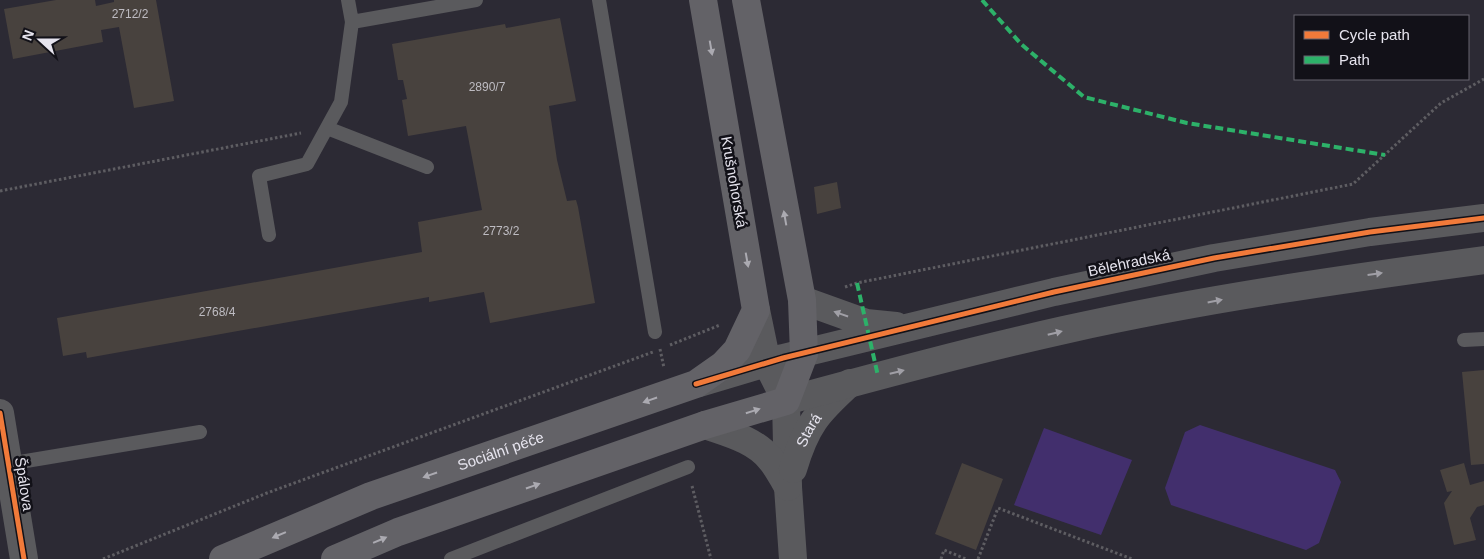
<svg xmlns="http://www.w3.org/2000/svg" width="1484" height="559" font-family="Helvetica,sans-serif">
<rect width="100%" height="100%" fill="#2c2a34"/>
<path fill="#422f6d" d="M1200,425L1335,470L1341,482L1319,543L1306,550L1171,505L1165,488L1185,432Z
M1044,428L1132,460L1101,535L1014,505Z"/>
<path fill="#48423e" d="M56,0H95L96,6L114,2V0H156L174,101L134,108L119,27L101,30L103,42L13,59L4,9Z
M560,18L576,101L549,106L557,160L567,201L576,200L578,207L595,303L490,323L484,292L429,302V297L87,358L86,352L63,356L57,318L422,252L418,222L482,210L466,126L408,136L402,100L407,99L403,80H398L392,44L505,24L506,28Z
M837,182L841,208L817,214L814,187Z
M1484,370V464L1471,465L1462,372Z
M962,463L1003,479L976,550L935,534Z
M1464,463L1470,485L1484,481V505L1477,507L1470,518L1476,540L1454,545L1444,503L1452,491L1447,492L1440,470Z"/>
<g fill="none" stroke-linecap="round" stroke-linejoin="round">
<path stroke="#5e5d62" stroke-width="3" stroke-dasharray="2.5 2.5" stroke-linecap="butt" d="M0,191L301,133
M845,287L857,283L1353,184L1441,103L1484,79
M670,345L720,325
M660,349L664,368
M692,486L711,559
M103,559L267,493L653,352
M941,559L944,550L966,559
M978,559L998,508L1132,559"/>
<path stroke="#5a5a5d" stroke-width="14" d="M348,0L352,22L476,0
M599,0L655,332
M327,128L427,167
M269,235L259,176L307,164L341,102L352,22
M1464,340L1484,339
M8,464L200,432
M451,559L688,467"/>
<g stroke="#5a5a5d" stroke-width="28">
<path d="M786,401L788,487L793,559"/>
<path d="M0,413L24,559"/>
<path d="M705,425C728,433 756,440 771,460C778,468 783,479 788,487"/>
<path id="s1" d="M793,469C806,425 817,413 850,383"/>
</g>
<path stroke="#5a5a5d" stroke-width="28" d="M802,300L866,323L896,326
M756,310L767,363L786,401C878,376 970,351 1064,330C1202,299 1343,279 1484,260
M699,383L783,358L1054,292L1214,258L1370,232L1484,218"/>
<g stroke="#636267" stroke-width="28">
<path id="s2" d="M223,559L371,496L696,384L723,365L737,350L756,310L703,0"/>
<path d="M335,559L398,532L705,425L786,401L804,354L802,300L746,0"/>
</g>
<path stroke="#2db169" stroke-width="4" stroke-dasharray="8 4" stroke-linecap="butt" d="M982,0L1021,44L1084,97L1187,123L1385,155
M857,283L878,376"/>
<g stroke="#121118" stroke-width="8">
<path id="cycleway" d="M696,384L783,358L1054,292L1214,258L1370,232L1484,218
M0,413L24,559"/>
</g>
<use href="#cycleway" stroke="#f17a3a" stroke-width="5"/>
</g>
<defs><path id="oneway-solid" d="M-6-.8H1V-3.2L6.5 0L1 3.2V.8H-6Z" transform="scale(1.25)"/></defs>
<g fill="#abaab1">
<use href="#oneway-solid" transform="translate(711 48) rotate(80)"/>
<use href="#oneway-solid" transform="translate(785 218) rotate(-100)"/>
<use href="#oneway-solid" transform="translate(747 260) rotate(80)"/>
<use href="#oneway-solid" transform="translate(650 400) rotate(161)"/>
<use href="#oneway-solid" transform="translate(753 411) rotate(-17)"/>
<use href="#oneway-solid" transform="translate(430 475) rotate(161)"/>
<use href="#oneway-solid" transform="translate(533 486) rotate(-19)"/>
<use href="#oneway-solid" transform="translate(279 535) rotate(157)"/>
<use href="#oneway-solid" transform="translate(380 540) rotate(-23)"/>
</g>
<g fill="#a09fa6">
<use href="#oneway-solid" transform="translate(1375 274) rotate(-8)"/>
<use href="#oneway-solid" transform="translate(1215 301) rotate(-11)"/>
<use href="#oneway-solid" transform="translate(841 314) rotate(-161)"/>
<use href="#oneway-solid" transform="translate(1055 333) rotate(-14)"/>
<use href="#oneway-solid" transform="translate(897 372) rotate(-14)"/>
</g>
<g text-anchor="middle" stroke-width="5" stroke-linejoin="round" paint-order="stroke">
<g font-size="12" fill="#bebcc2">
<text x="130" y="18">2712/2</text>
<text x="487" y="91">2890/7</text>
<text x="501" y="235">2773/2</text>
<text x="217" y="316">2768/4</text>
</g>
<g font-size="15" fill="#e6e4ee" stroke="#121118">
<text transform="translate(734 182) rotate(80)" y="5">Krušnohorská</text>
<text transform="translate(1129 263) rotate(-12)" y="5">Bělehradská</text>
<text dy="5" stroke="none"><textPath href="#s1" startOffset="42">Stará</textPath></text>
<text dy="5" stroke="none"><textPath href="#s2" startOffset="298">Sociální péče</textPath></text>
<text transform="translate(24 484) rotate(81)" y="5">Špálova</text>
</g>
</g>
<rect x="1294" y="15" width="175" height="65" fill="#121118" stroke="#67656e"/>
<rect x="1304" y="31" width="25" height="8" fill="#f17a3a" stroke="#67656e"/>
<text x="1339" y="40" font-size="15" fill="#e6e4ee">Cycle path</text>
<rect x="1304" y="56" width="25" height="8" fill="#2db169" stroke="#67656e"/>
<text x="1339" y="65" font-size="15" fill="#e6e4ee">Path</text>
<g transform="translate(40 40) rotate(291)" stroke="#121118" stroke-width="4" paint-order="stroke">
<path d="M0-4L9 19L0 12L-9 19Z" fill="#e6e4ee"/>
<text y="-8" font-size="14" font-weight="bold" text-anchor="middle" fill="#e6e4ee">N</text>
</g>
</svg>
